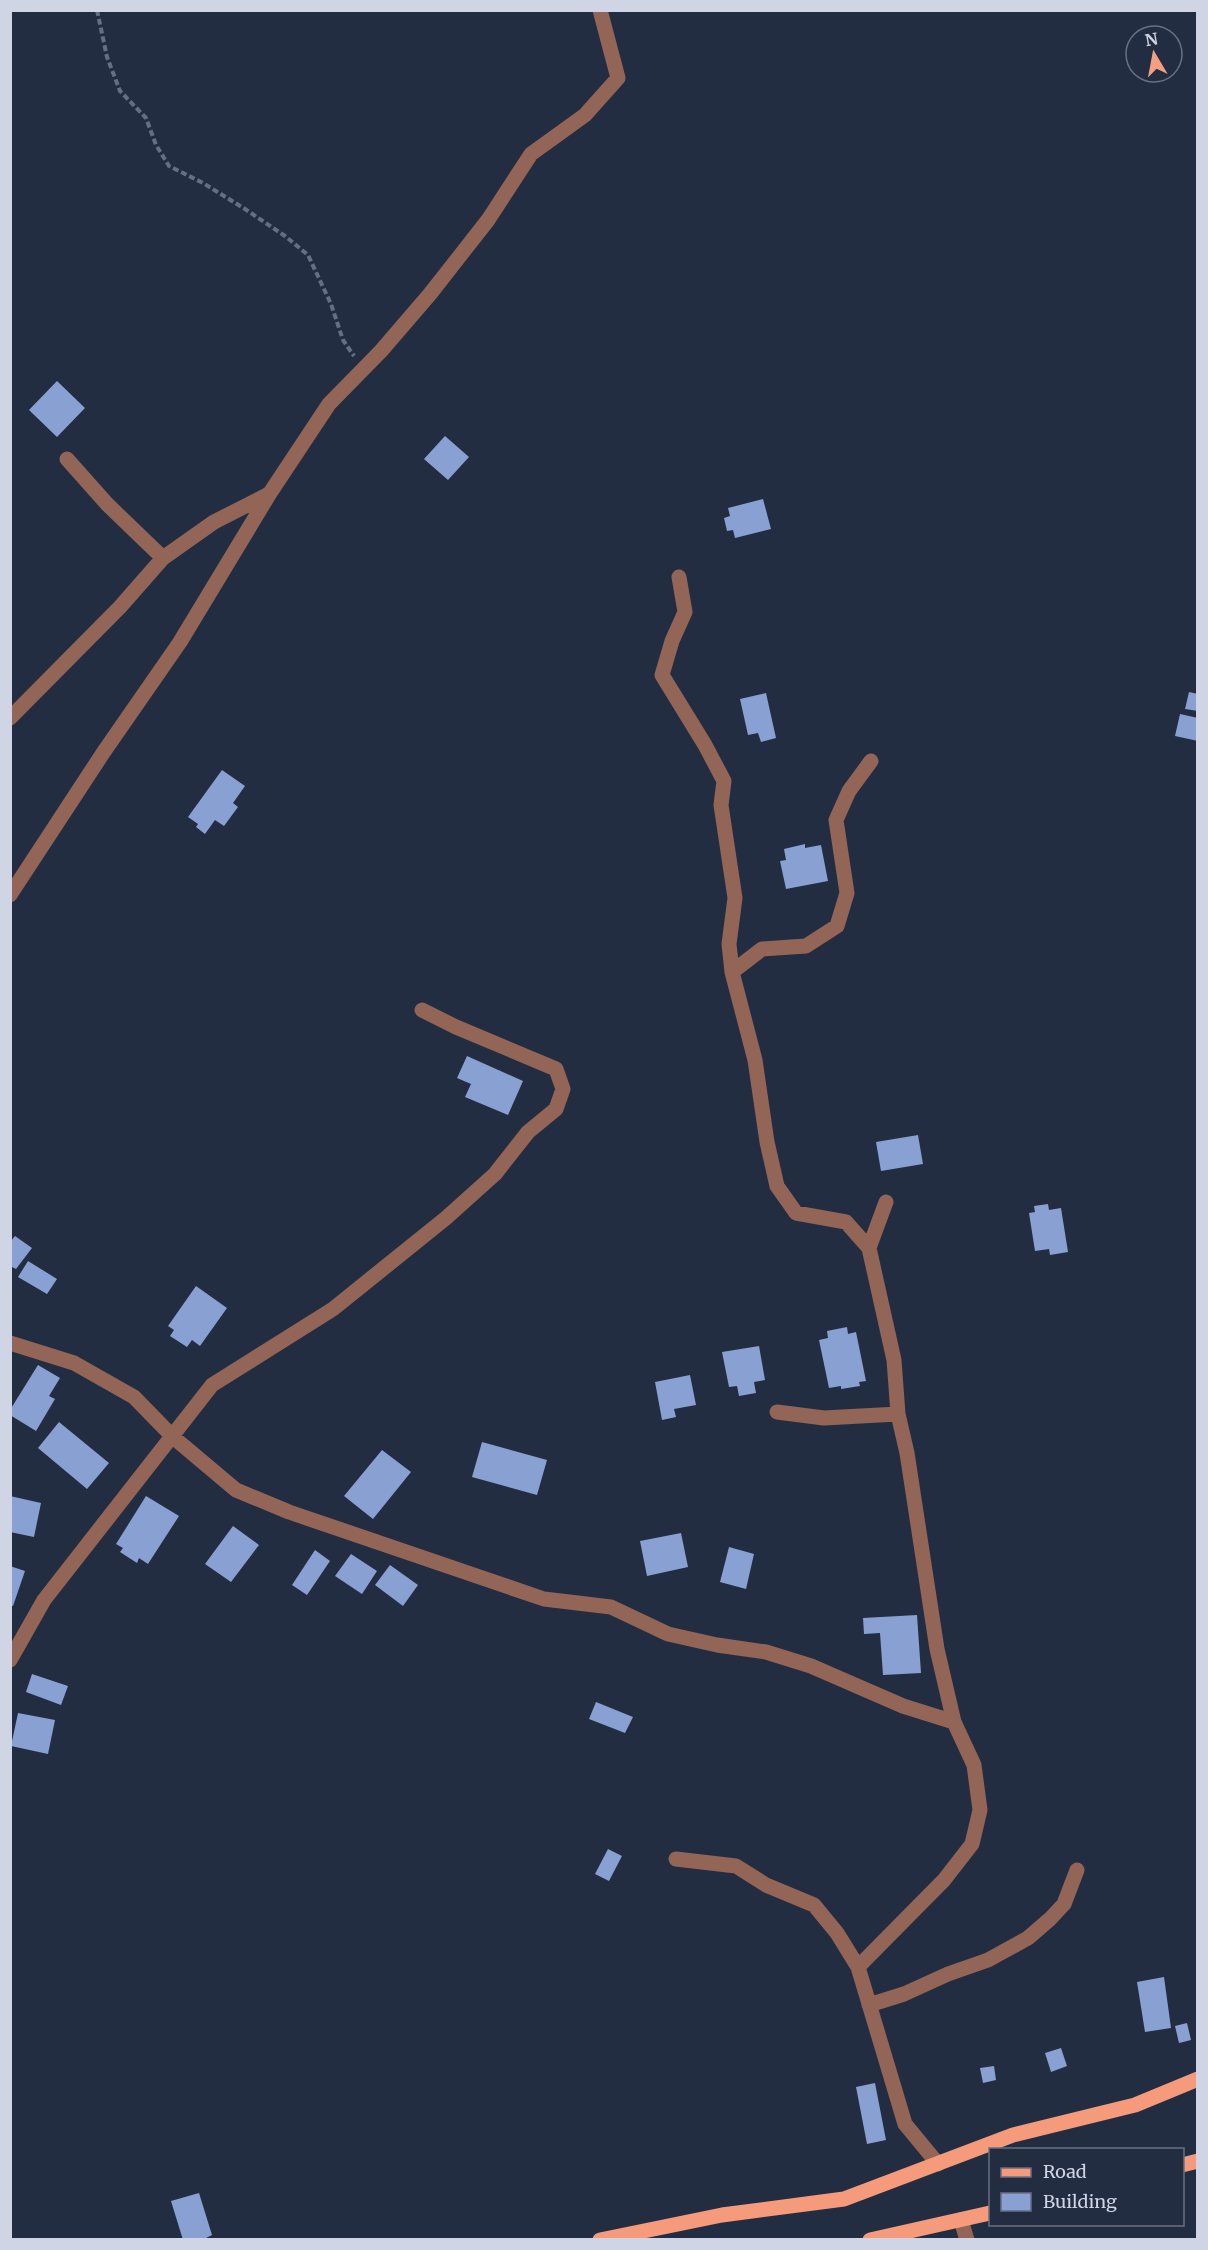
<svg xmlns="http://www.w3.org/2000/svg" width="1208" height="2250" font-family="Merriweather,serif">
<rect width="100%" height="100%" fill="#232d42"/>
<path fill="#89a0d3" d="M57,381L85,408L57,437L29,410Z
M445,436L469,457L448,480L424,459Z
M763,499L771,529L735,538L733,530L727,531L724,518L730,516L728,508Z
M1189,692L1198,694V711L1185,709Z
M766,693L776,738L761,742L758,733L748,735L740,699Z
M1180,714L1198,718V741L1175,736Z
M222,770L245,786L233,803L238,807L224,826L215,820L205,834L196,827L198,824L188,817Z
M805,844V848L821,845L828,881L786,889L780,861L786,860L784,849Z
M467,1056L523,1081L508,1115L465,1097L471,1084L457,1078Z
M918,1135L923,1164L881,1171L876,1142Z
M1048,1204L1049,1210L1061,1208L1068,1252L1050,1255L1049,1249L1035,1251L1029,1213L1035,1212L1034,1206Z
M15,1236L32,1248L16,1269L10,1266V1242Z
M28,1261L57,1279L47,1294L18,1277Z
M196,1286L227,1308L200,1346L192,1340L187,1347L170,1336L174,1330L168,1326Z
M847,1327L848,1334L856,1332L866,1381L859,1382L860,1386L841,1389V1386L829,1388L819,1340L828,1338L827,1331Z
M759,1346L765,1380L754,1382L756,1393L739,1396L737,1386L729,1387L722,1352Z
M38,1365L60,1378L49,1396L55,1399L36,1431L10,1415V1410Z
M690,1375L696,1405L674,1409L676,1417L662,1420L655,1382Z
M59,1422L109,1463L87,1489L38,1448Z
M482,1442L547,1460L537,1495L472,1477Z
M382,1450L411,1472L373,1519L344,1496Z
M10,1496L41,1503L34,1537L10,1532Z
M146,1496L179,1516L148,1564L139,1558L137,1563L120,1552L123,1548L116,1544Z
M233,1526L259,1545L231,1582L205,1564Z
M681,1533L688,1567L647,1576L640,1541Z
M729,1547L754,1554L746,1589L720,1582Z
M315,1550L330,1561L307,1595L292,1585Z
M351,1554L377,1571L362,1594L335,1576Z
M390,1565L418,1585L403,1606L375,1585Z
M10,1566L25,1571L13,1606L10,1605Z
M917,1615L921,1673L883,1675L880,1633L864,1634L863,1618Z
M32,1674L68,1686L61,1705L26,1692Z
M596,1702L633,1717L625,1733L589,1719Z
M18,1713L55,1720L48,1754L11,1746Z
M608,1849L622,1856L609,1881L595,1874Z
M1164,1977L1171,2028L1145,2032L1137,1982Z
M1187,2023L1191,2040L1179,2043L1175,2026Z
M1061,2048L1067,2066L1051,2072L1045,2053Z
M994,2066L996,2080L983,2083L980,2068Z
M875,2083L886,2140L867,2144L856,2087Z
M199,2193L212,2235L202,2240H183L171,2201Z"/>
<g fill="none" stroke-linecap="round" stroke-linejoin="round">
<path stroke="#666e81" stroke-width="4" stroke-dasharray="6 3" stroke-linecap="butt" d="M97,10L107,57L120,91L146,118L156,145L169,166L203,183L245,209L285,236L308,255L331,304L343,340L354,356"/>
<path stroke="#926556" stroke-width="15" d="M67,459L107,504L163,558
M679,577L685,612L672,641L662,675L705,745L724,781L721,805L735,898L729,944L732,972L755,1060L767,1142L777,1186L796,1213L846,1222L869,1248L894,1360L898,1414
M10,718L120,607L163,558L214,522L269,494
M10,895L103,753L180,642L270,493L329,404L381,351L430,294L488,220L531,154L585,115L618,78L600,10
M732,972L762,949L806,946L837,926L847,893L836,820L849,791L871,761
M869,1248L886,1202
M10,1343L74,1363L134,1397L173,1437L236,1490L289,1512L544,1599L611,1607L668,1634L717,1645L766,1652L811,1666L903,1706L954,1722L974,1765L980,1810L972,1844L944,1880L858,1967
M777,1412L824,1418L898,1414L907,1453L937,1649L954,1722
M10,1660L44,1600L212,1385L333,1309L446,1218L495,1174L528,1132L556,1109L563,1089L556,1069L456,1027L422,1010
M676,1859L736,1866L766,1885L814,1905L837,1933L858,1967L905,2124L938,2164
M869,2005L904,1994L948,1974L988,1960L1028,1938L1050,1919L1064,1904L1077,1870
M961,2220L967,2240"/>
<path stroke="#f59b7b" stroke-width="15" d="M1182,2165L1198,2161
M600,2240L722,2215L844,2199L1013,2135L1135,2105L1198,2079
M870,2240L990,2213"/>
</g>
<rect width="1208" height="2250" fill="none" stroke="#cfd5e4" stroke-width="24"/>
<rect x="989" y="2148" width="195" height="78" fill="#232d42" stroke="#687083" stroke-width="1.5"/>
<rect x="1001" y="2168" width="30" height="9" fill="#f59b7b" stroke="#687083" stroke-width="1.5"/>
<text x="1043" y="2178" font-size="18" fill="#cfd5e4">Road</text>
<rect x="1001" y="2193" width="30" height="18" fill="#89a0d3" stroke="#687083" stroke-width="1.5"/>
<text x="1043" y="2208" font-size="18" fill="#cfd5e4">Building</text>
<g transform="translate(1154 54) rotate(350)"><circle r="28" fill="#232d42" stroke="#687083" stroke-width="1.5"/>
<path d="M0-4.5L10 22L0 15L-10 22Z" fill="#f39f82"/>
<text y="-9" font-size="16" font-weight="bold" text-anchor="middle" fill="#cfd5e4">N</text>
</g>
</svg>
